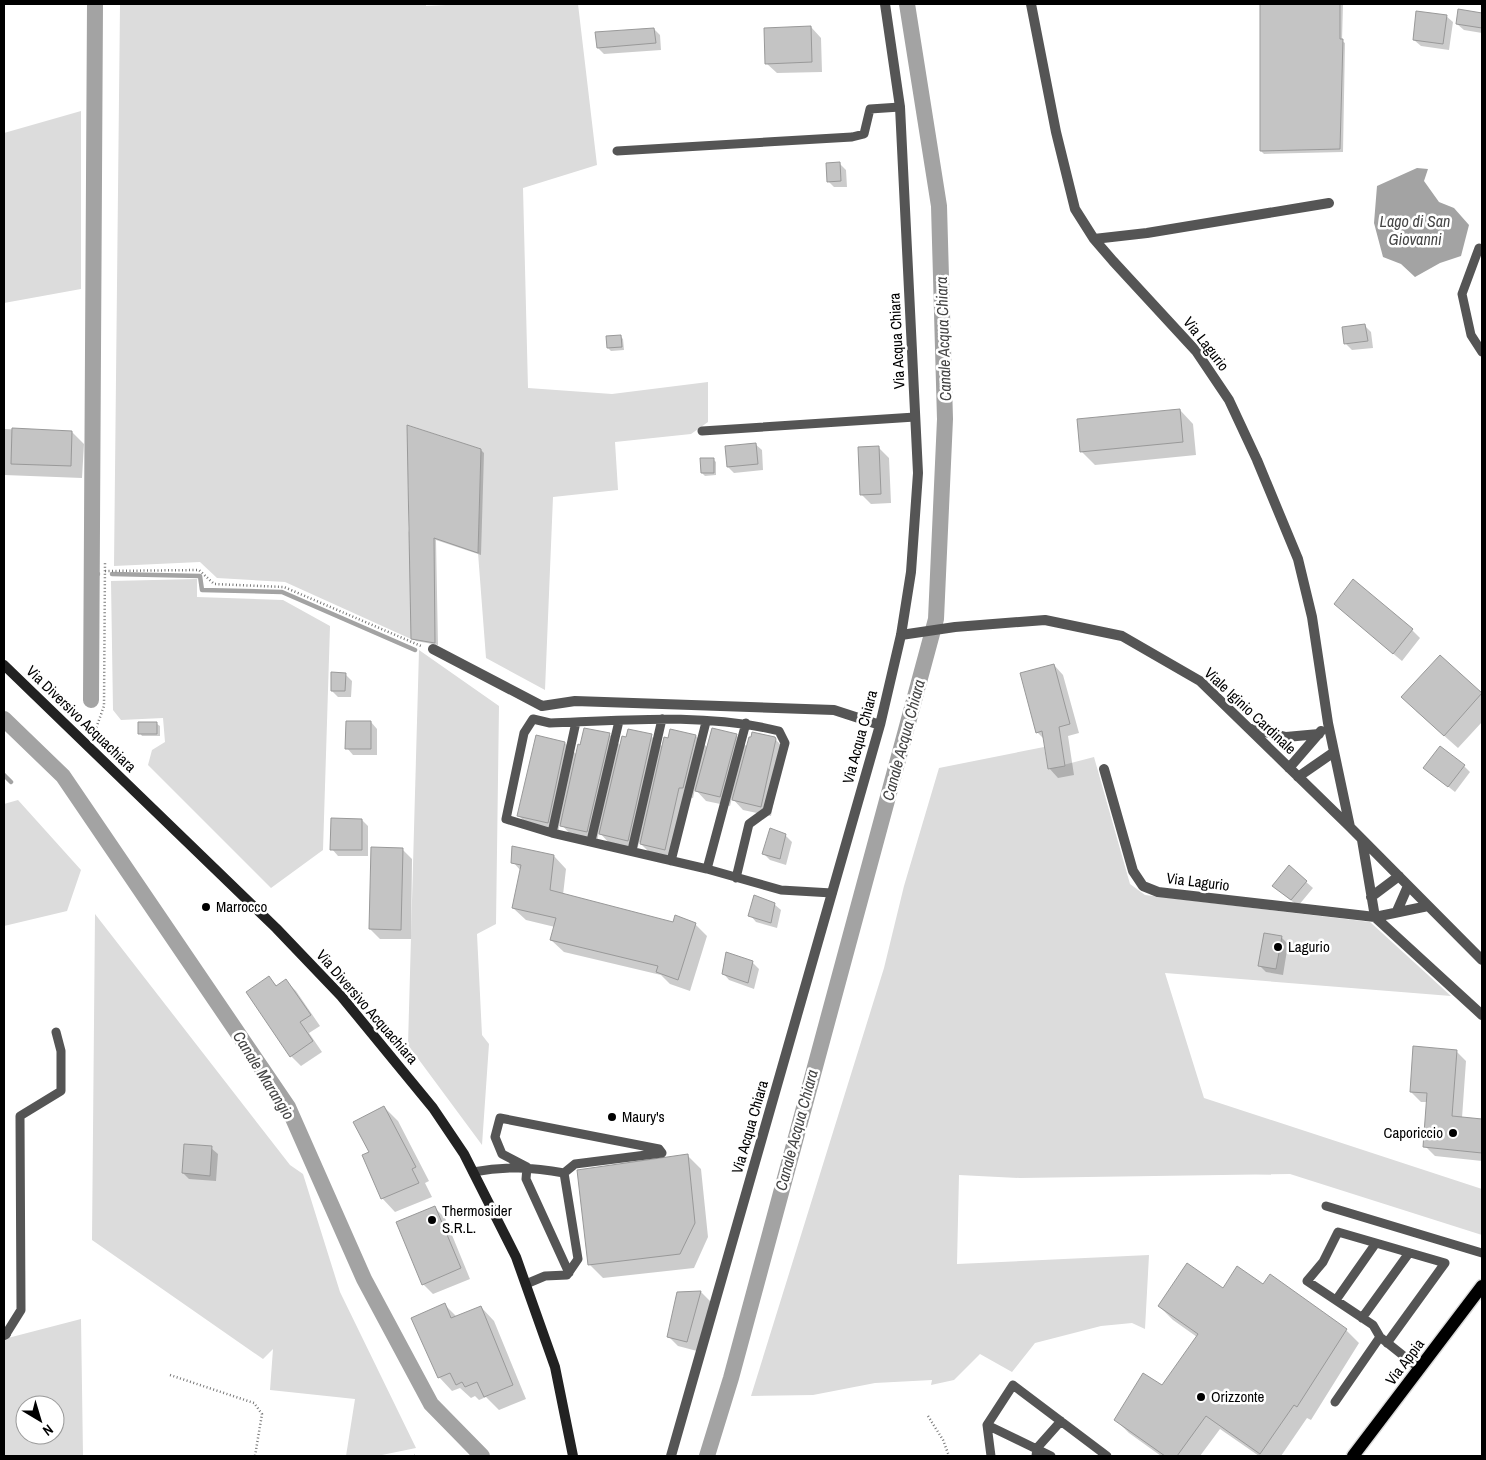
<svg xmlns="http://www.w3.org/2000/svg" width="1486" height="1460" font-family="'Archivo Narrow',sans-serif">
<rect width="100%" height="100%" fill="#fff"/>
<path fill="#dcdcdc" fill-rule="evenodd" d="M120,4H426V6L466,4H578L597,165L523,188L528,388L612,394L708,382V422L691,434L615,442L618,490L553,497L545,690L486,658L478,553L481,449L408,425V529L410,536L411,639L285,582L217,578L200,562L114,566Z
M81,111V289L4,303V133Z
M197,579V597L283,600L330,626L323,850L271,888L148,765L152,750L165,742L163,718L121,720L113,710L111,581Z
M419,650L499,706L496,924L477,934L482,1035L489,1044L482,1145L408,1045Z
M1044,747L1048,769L1094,757L1130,884L1145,895L1370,922L1451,996L1165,973L1204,1098L1482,1189V1235L1290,1174L1020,1178L959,1175L957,1264L1149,1255L1145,1329L1132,1323L1101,1326L1035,1343L1012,1372L980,1354L954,1380L931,1385L932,1380L875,1383L813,1395L751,1396L884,968L904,886L939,768Z
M18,800L81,870L67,911L4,926V804Z
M95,914L290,1165L303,1174L340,1292L416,1448L377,1456H346L355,1399L270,1390L273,1349L263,1359L92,1240Z
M81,1319L83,1456H4V1339ZM25,1405H55V1435H25Z"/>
<path fill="#a3a3a3" d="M1417,168L1428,169L1424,181L1439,202L1454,208L1469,225L1461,256L1440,263L1415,277L1401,264L1383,257L1374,223L1377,186Z"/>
<path fill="#0003" d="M1262,4H1343L1342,41L1345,43L1343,152L1264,154L1261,151Z
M1459,11L1482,14V33L1464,30L1457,24Z
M1446,16L1453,22L1449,50L1421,46L1414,40Z
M811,27L821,38L822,72L777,73L766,63Z
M654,29L660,35L661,50L604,54L598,48Z
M839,163L846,170L847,187H834L828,181Z
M1365,326L1371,332L1373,348L1352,350L1346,344L1344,328Z
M620,336L623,339L624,350L611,351L608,348Z
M1180,410L1193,424L1196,455L1095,465L1081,451Z
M4,412L5,429L72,432L84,444L82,478L4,475Z
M409,427L481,450L484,453L481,555L436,540L438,645L416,641L413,638Z
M755,444L762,450L763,470L734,473L728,467Z
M879,448L889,458L891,503L871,504L861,494Z
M713,459L716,462V475L705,476L702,473Z
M1412,630L1420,638L1402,661L1373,637Z
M1440,656L1482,695V722L1458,748L1416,711Z
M1054,665L1063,675L1079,733L1068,736L1074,775L1058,778L1049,768L1045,740L1037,732Z
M345,674L352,681L351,697H338L332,691Z
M371,722L377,729V755H353L347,748Z
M157,724L160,726V736H142L140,733Z
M609,734L621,746L651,736L663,747L696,736L708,748L736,735L747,747L774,738L784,748L771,816L743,810L732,798L730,806L706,801L695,789L693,798L689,797L675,859L651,854L639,842L637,851L610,844L599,832L597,841L571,835L560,823L558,832L528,825L518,815L565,743L577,755Z
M1464,766L1470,772L1455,792L1425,768Z
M362,820L368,826V856H338L332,849Z
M785,835L792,842L786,865L770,860L763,853Z
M402,849L412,859L411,939H380L370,929Z
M554,856L566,869L563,895L674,924H695L707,936L690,991L670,984L661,975L564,952L551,940L555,927L526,920L513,908L521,871L513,862Z
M1289,867L1313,888L1298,906L1273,886Z
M774,904L781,910L777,928L756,922L750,915Z
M1282,938L1288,944L1283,975L1266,972L1260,966Z
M752,962L759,969L754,989L729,980L723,973Z
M269,978L277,986L286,981L296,991L320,1026L309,1033L322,1052L301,1066L291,1056Z
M1456,1051L1466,1061L1462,1118L1482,1120V1161L1435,1156L1425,1146L1428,1102H1421L1411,1092Z
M384,1107L398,1121L429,1181L425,1183L432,1197L395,1212L382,1198L371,1152Z
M211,1148L218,1154L216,1181L189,1179L183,1173Z
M688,1156L701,1169L708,1237L694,1268L603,1278L589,1264Z
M435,1208L445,1218L470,1279L433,1294L423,1284Z
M1264,1286L1346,1330L1359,1343L1311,1420L1307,1418L1281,1456H1259L1220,1429L1200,1456H1161L1129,1433L1116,1420L1162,1386L1197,1337L1173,1320L1159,1306L1223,1289Z
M701,1292L711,1302L697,1351L678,1346L668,1336L678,1293Z
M445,1305L457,1317L481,1307L494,1321L526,1399L499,1410L486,1397L479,1400L475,1396L471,1398L460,1388L452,1391L439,1377Z"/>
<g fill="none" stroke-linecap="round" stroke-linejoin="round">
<path stroke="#a3a3a3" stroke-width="4.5" d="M92,574H98
M112,574L200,576L202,590L282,592L415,650
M4,775L11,782"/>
<path stroke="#a3a3a3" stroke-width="16" d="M91,700L95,4
M4,719L63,776L288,1107L364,1279L431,1404L482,1456
M707,1456L731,1378L936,619L945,419L939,206L907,4"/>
</g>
<path fill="#c4c4c4" stroke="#999" d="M1260,4H1340V39H1343L1340,149L1260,151Z
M1458,9L1482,13V28L1456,24Z
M1416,11L1447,15L1443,44L1413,40Z
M811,26L812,62L765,64L764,28Z
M654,28L656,43L597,48L595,32Z
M840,162L841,181L827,182L826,163Z
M1365,324L1368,341L1344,344L1342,327Z
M621,335L622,347L607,348L606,336Z
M1180,409L1183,442L1080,452L1077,419Z
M407,425L481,449L478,553L434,538L435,643L411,639Z
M12,428L72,431L71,466L11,464Z
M756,443L758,464L727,467L725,446Z
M879,446L881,494L860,495L858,447Z
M700,458H714V473H701Z
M1353,579L1413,629L1393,654L1334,604Z
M1440,655L1482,693L1444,736L1401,697Z
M1054,664L1070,724L1059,727L1065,766L1048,769L1042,731L1036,733L1020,673Z
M331,672L346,673L345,691H331Z
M346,721H371V749H345Z
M138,722H157V734H138Z
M584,728L610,733L587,832L560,826L578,744L580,745Z
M712,728L737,734L720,797L695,791Z
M628,729L652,734L628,841L599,834L622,736L626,737Z
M670,729L696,735L683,788H679L665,850L640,844L664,737L668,738Z
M752,732L775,737L776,739L761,807L732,800L749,737H751Z
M536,735L565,742L548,823L517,816Z
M1440,746L1465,765L1448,787L1423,768Z
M331,818L362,819V850H330Z
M770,828L786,834L780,859L762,854Z
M512,846L554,855L550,890L673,922L675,915L696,923L678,980L656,972L658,966L550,940L556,918L512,908L521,865L511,863Z
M371,847L403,848L401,930L369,929Z
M1289,865L1307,881L1291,900L1272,886Z
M754,895L775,903L771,923L748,916Z
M1264,933L1282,936L1276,969L1258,966Z
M726,952L753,961L748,983L722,974Z
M269,976L276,986L286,979L311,1015L300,1022L313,1041L290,1057L246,992Z
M1413,1046L1457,1050L1452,1116L1482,1119V1153L1423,1147L1427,1093L1410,1092Z
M384,1106L416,1167L412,1169L419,1183L381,1199L362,1155L369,1152L353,1122Z
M184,1144L212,1146L210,1176L182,1173Z
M688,1154L695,1223L680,1254L588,1265L577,1170Z
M435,1206L461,1268L422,1285L396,1222Z
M1187,1263L1223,1288L1237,1266L1263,1284L1270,1274L1347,1329L1297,1407L1294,1405L1260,1454L1206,1416L1177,1456H1165L1114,1420L1143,1373L1162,1385L1198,1334L1158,1306Z
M701,1291L687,1342L667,1337L677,1292Z
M445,1303L451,1318L481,1306L513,1385L484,1397L477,1382L465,1387L462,1382L456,1385L450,1373L438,1378L411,1318Z"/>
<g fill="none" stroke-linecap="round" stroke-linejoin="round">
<g stroke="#dbdbdb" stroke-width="15">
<path id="primary" d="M1353,1456L1482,1286"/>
</g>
<path stroke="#777" stroke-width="2.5" stroke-dasharray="1 2.5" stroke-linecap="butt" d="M105,571L199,570L214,584L284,587L421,646
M94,734L104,706L105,563
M170,1375L254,1403L262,1414L255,1456
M928,1416L943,1440L949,1456
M414,1456H417"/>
<path stroke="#555" stroke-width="9" d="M617,151L852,137L864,134L870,109L900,107
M1479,248L1462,294L1471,335L1482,352
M702,431L915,417
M552,833L576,722
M591,841L619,721
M632,850L662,719
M671,861L706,722
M707,869L746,723
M736,878L749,824L767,811L785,743L779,731C707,713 625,720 550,723L533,719L524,733L506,819L552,833L707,869L781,890L832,893
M473,1172C505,1166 532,1167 564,1173L578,1259L567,1275L545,1276L526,1284
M564,1173L575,1164L662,1153L659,1149L500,1118L495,1137L502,1154L527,1167L526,1179L569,1273
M1326,1206L1482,1253
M1336,1300L1376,1243
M1362,1318L1409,1253
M6,1334L21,1310L20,1116L61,1091V1051L56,1032
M1380,1337L1373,1325L1307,1281L1323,1262L1338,1232L1445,1263L1387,1343
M1335,1402L1380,1337L1420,1369
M987,1425L1051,1456
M991,1456L987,1425L1013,1385L1107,1456
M1036,1456L1037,1448L1061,1421"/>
<path stroke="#555" stroke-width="10" d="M1031,4L1056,132L1075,209L1094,239L1113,261L1196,351L1229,400L1257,460L1298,559L1312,617L1328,723L1350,827
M1094,239L1147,233L1329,203
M901,635L955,627L1045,620L1122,636L1200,681L1350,827L1482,960
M433,649L542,706L575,701L834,710L880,725
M1252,729L1286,737L1319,734
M1289,768L1321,731
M1104,769L1133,871L1143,886L1158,892L1375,917L1428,906
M1298,777L1334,752
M1362,840L1375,917L1482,1015
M1371,897L1399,876
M1397,911L1408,886
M4,1335L6,1334
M671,1456L880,725L901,635L911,572L918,473L900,107L885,4"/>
<path stroke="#222" stroke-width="10" d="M4,665L276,928L341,996L433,1108L464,1154L516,1257L555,1367L573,1456"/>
<use href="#primary" stroke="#000" stroke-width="12"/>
</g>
<g fill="#000" stroke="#fff" stroke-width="2">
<circle cx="206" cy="907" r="5"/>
<circle cx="1278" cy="947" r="5"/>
<circle cx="612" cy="1117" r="5"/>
<circle cx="1453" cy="1133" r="5"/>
<circle cx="432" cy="1220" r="5"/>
<circle cx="1201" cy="1397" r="5"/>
</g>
<g text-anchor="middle" stroke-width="5" stroke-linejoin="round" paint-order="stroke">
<g font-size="15" fill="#000" stroke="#fff">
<text transform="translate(897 341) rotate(-93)" y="5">Via Acqua Chiara</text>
<text transform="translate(1206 344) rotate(52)" y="5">Via Lagurio</text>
<text transform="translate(1250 711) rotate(43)" y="5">Viale Iginio Cardinale</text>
<text transform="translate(81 719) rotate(44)" y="5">Via Diversivo Acquachiara</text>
<text transform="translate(860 737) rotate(-75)" y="5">Via Acqua Chiara</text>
<text transform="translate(1198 882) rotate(7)" y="5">Via Lagurio</text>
<text transform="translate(367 1007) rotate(49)" y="5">Via Diversivo Acquachiara</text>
<text transform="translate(750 1127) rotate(-74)" y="5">Via Acqua Chiara</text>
<text transform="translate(1405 1362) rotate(-53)" y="5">Via Appia</text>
</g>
<g font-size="15" fill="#000" stroke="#fff" text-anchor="start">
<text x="216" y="912">Marrocco</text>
<text x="1288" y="952">Lagurio</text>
<text x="622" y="1122">Maury's</text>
<text x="1443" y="1138" text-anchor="end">Caporiccio</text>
<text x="442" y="1216">Thermosider<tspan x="442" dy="17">S.R.L.</tspan></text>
<text x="1211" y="1402">Orizzonte</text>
</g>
<g font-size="16" font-style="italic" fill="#444" stroke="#fff">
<text x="1415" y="227">Lago di San<tspan x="1415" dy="18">Giovanni</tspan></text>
<text transform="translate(943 339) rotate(-92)" y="6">Canale Acqua Chiara</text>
<text transform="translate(903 740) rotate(-75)" y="6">Canale Acqua Chiara</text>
<text transform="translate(264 1075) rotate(58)" y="6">Canale Marangio</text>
<text transform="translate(796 1130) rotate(-75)" y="6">Canale Acqua Chiara</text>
</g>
</g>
<rect width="1486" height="1460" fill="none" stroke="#000000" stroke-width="10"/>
<g transform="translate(40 1420) rotate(142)"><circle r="24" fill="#ffffff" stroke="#999999"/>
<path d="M0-4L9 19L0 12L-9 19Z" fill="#000000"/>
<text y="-8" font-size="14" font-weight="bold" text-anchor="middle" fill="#000000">N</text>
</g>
</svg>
